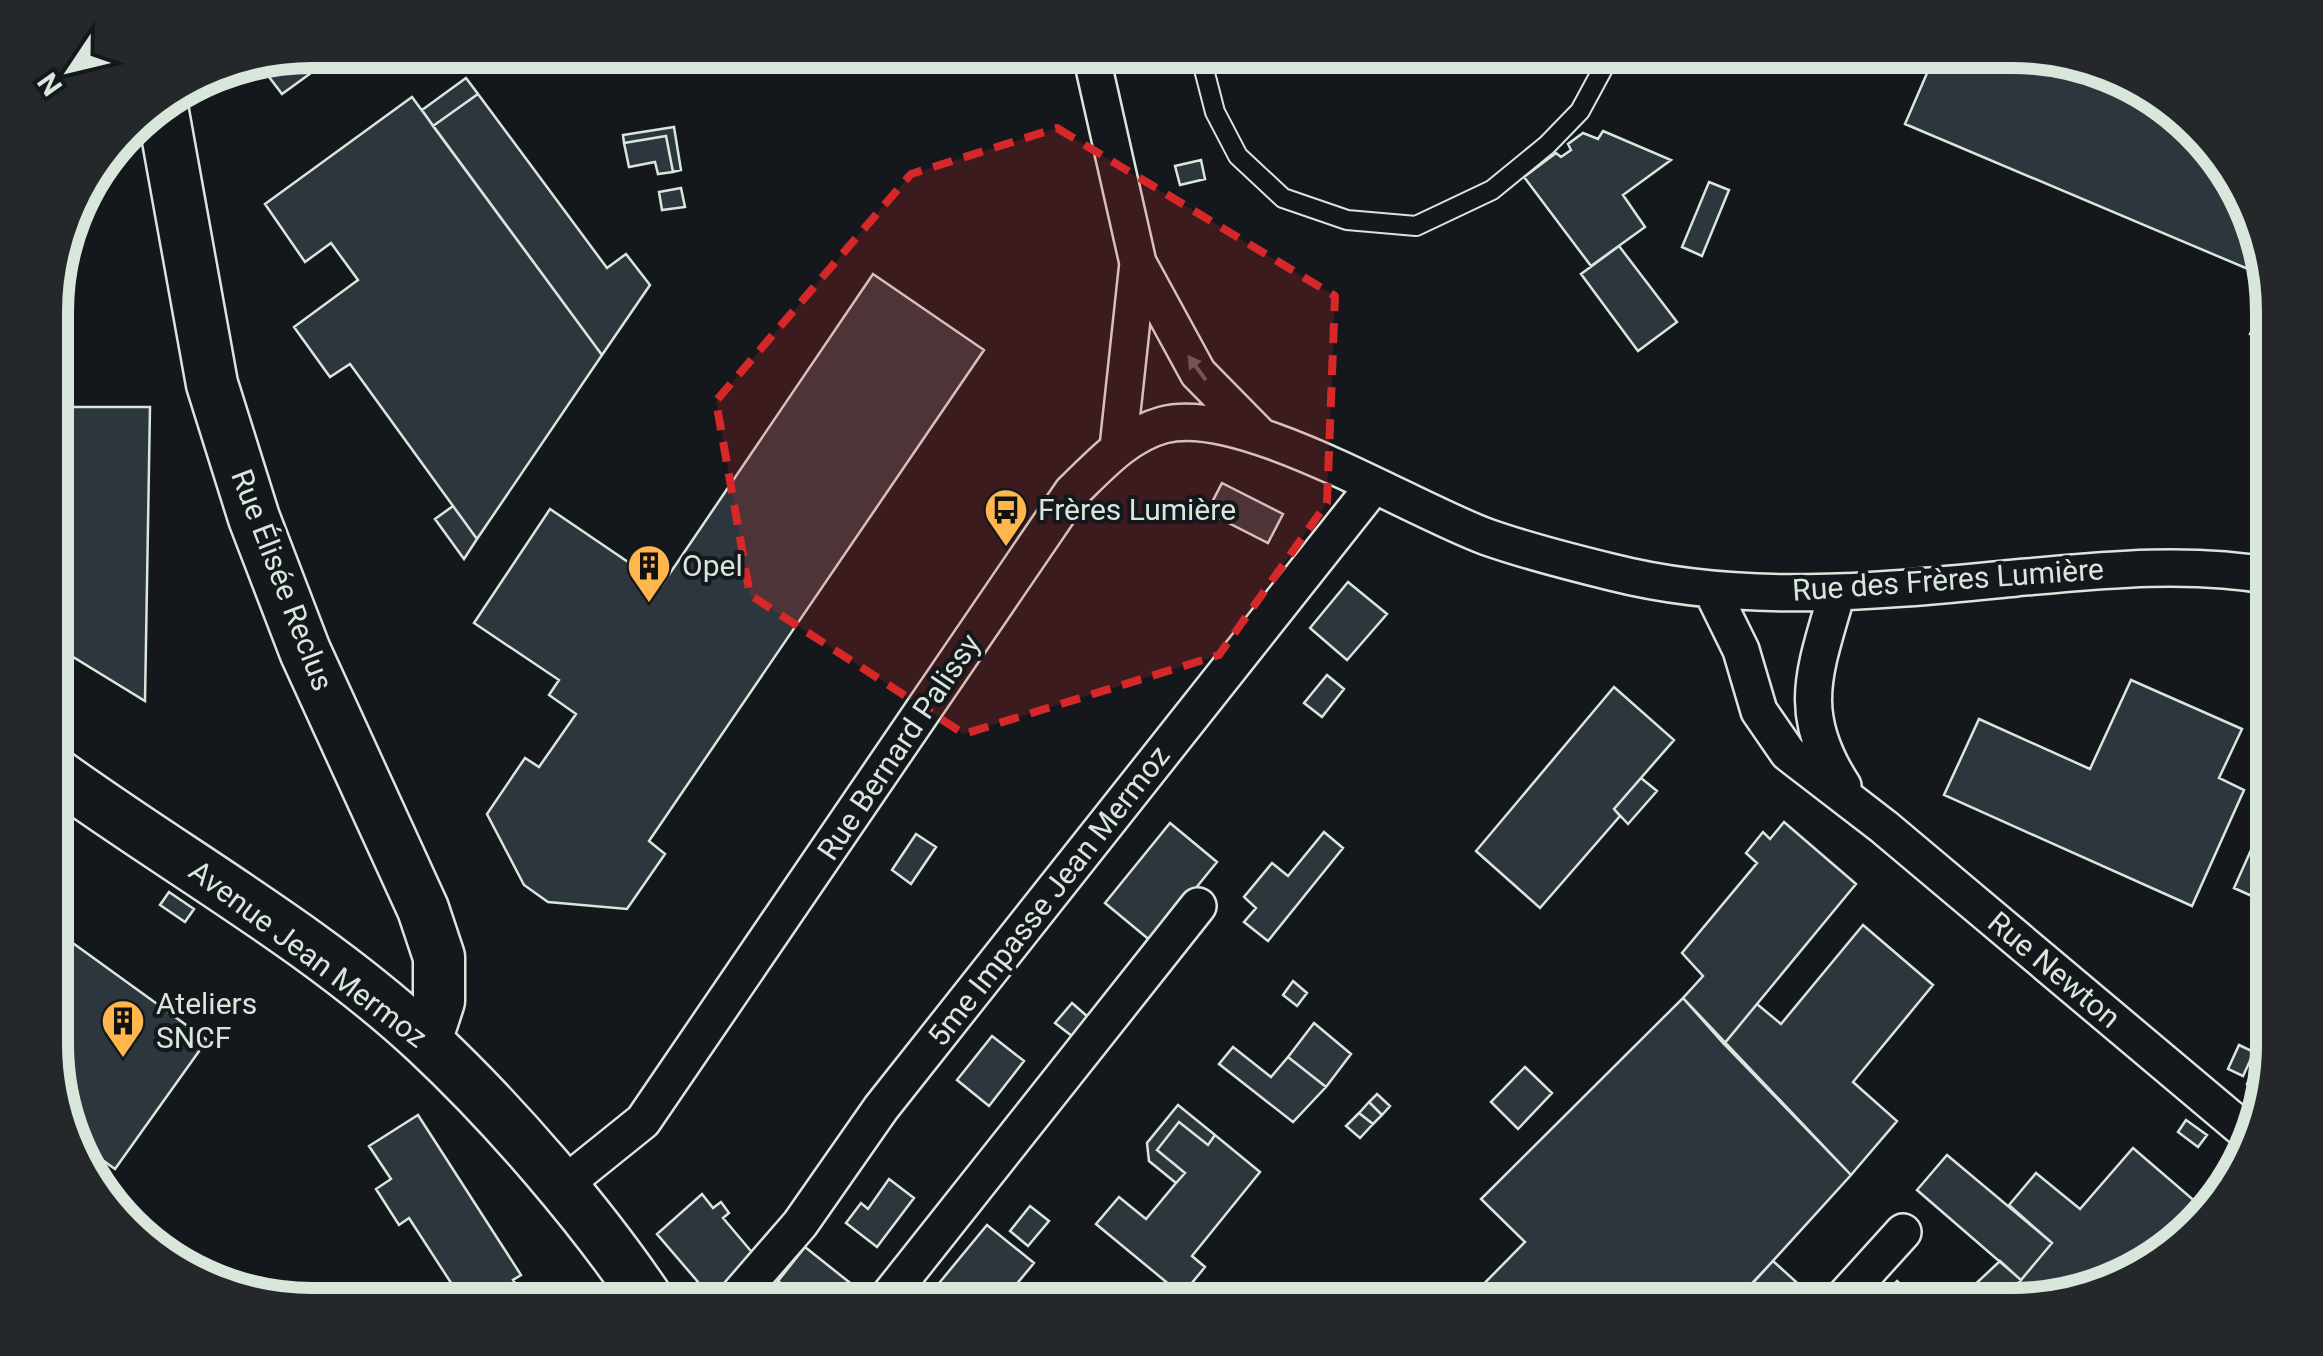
<svg xmlns="http://www.w3.org/2000/svg" width="2323" height="1356" font-family="Roboto,sans-serif">
<rect width="100%" height="100%" fill="#14181c"/>
<path fill="#2c363c" stroke="#d8e6dc" stroke-width="2.5" d="M312,50H328L333,57L282,94L257,61Z
M1937,50H2012L2143,85L2238,180L2267,277L1905,124Z
M466,78L478,94L433,126L422,110Z
M478,94L607,268L626,254L650,285L602,355L433,126Z
M412,97L602,355L477,539L350,364L330,377L294,327L358,280L331,243L305,262L265,204Z
M674,127L681,170L673,172L666,136L624,143L623,135Z
M1603,131L1671,160L1623,195L1645,227L1591,266L1524,177L1556,153L1561,157L1571,150L1568,144L1583,133L1598,139Z
M666,136L673,172L658,174L655,162L629,167L624,143Z
M1201,160L1205,179L1180,185L1175,166Z
M1709,182L1729,190L1702,256L1682,247Z
M681,188L685,207L662,210L659,192Z
M68,225L64,333H52V278Z
M1619,246L1677,322L1638,351L1581,274Z
M873,274L984,350L649,841L665,854L627,909L548,902L524,885L487,814L525,758L539,767L576,714L549,695L559,680L474,623L550,509L662,585Z
M2270,287L2272,294V344L2250,334Z
M52,407H150L145,701L52,644Z
M1222,483L1283,514L1268,543L1207,512Z
M453,506L477,539L464,559L435,519Z
M1348,582L1387,614L1347,660L1310,628Z
M1327,675L1344,689L1322,717L1304,703Z
M2131,680L2242,729L2219,778L2244,790L2192,906L1944,795L1979,719L2090,769Z
M1614,687L1674,740L1614,809L1620,816L1540,908L1476,851Z
M1641,778L1657,791L1628,824L1614,809Z
M2272,803V905L2234,888Z
M1784,822L1856,884L1724,1044L1683,998L1703,976L1682,953L1757,863L1746,853L1763,832L1770,839Z
M1170,823L1217,862L1152,942L1105,903Z
M1324,832L1343,848L1268,941L1244,922L1256,908L1244,897L1272,863L1288,876Z
M916,834L936,847L911,884L892,870Z
M169,892L194,909L185,922L160,905Z
M1863,925L1933,985L1853,1082L1897,1121L1851,1175L1724,1044L1757,1004L1781,1024Z
M52,928L207,1040L115,1169L76,1141L52,1078Z
M1293,981L1307,993L1297,1006L1283,995Z
M1683,998L1851,1175L1732,1306H1462L1525,1242L1481,1199Z
M1072,1003L1088,1017L1072,1036L1055,1023Z
M1314,1023L1351,1054L1326,1087L1288,1057Z
M2272,1026V1061L2270,1069L2256,1062Z
M992,1036L1024,1061L989,1106L957,1080Z
M2239,1045L2254,1052L2243,1076L2228,1069Z
M1233,1047L1271,1077L1288,1057L1326,1087L1293,1122L1219,1064Z
M2256,1062L2270,1069L2263,1091L2247,1084Z
M1525,1067L1552,1093L1518,1129L1491,1102Z
M1377,1094L1390,1106L1382,1115L1369,1102Z
M1369,1102L1382,1115L1373,1124L1359,1113Z
M1178,1105L1215,1135L1208,1145L1179,1122L1157,1150L1185,1173L1176,1183L1149,1161L1147,1143Z
M1359,1113L1373,1124L1360,1138L1346,1126Z
M418,1115L521,1275L513,1280L525,1298L513,1306H466L409,1218L399,1225L376,1189L391,1179L369,1146Z
M2186,1120L2207,1135L2198,1147L2178,1132Z
M1179,1122L1208,1145L1215,1135L1260,1172L1192,1256L1205,1267L1182,1295L1096,1224L1119,1197L1146,1219L1176,1183L1185,1173L1157,1150Z
M2133,1148L2204,1209L2143,1271L2028,1305H2000L2052,1243L2009,1205L2036,1173L2080,1209Z
M1947,1155L2052,1243L2021,1280L1917,1190Z
M889,1179L914,1198L877,1247L846,1223L861,1203L868,1209Z
M702,1194L713,1208L721,1202L729,1213L723,1218L756,1257L710,1296L657,1234Z
M1030,1206L1049,1221L1028,1246L1010,1231Z
M987,1225L1034,1263L1010,1292L1002,1286L985,1306H957L935,1288Z
M805,1247L854,1286L838,1306H808L778,1281Z
M1773,1261L1804,1289L1789,1306H1767L1759,1298L1750,1306L1740,1296Z
M2000,1261L2021,1280L2000,1305H1953Z
M1897,1281L1918,1300L1913,1306H1881L1877,1302Z
M1945,1286L1959,1299L1953,1305H1927Z"/>
<g fill="none" stroke-linecap="round" stroke-linejoin="round">
<g stroke="#d8e6dc" stroke-width="22">
<path id="lane" d="M1199,50L1215,112L1238,156L1283,198L1347,220L1416,226L1492,190L1547,145L1580,111L1613,50"/>
</g>
<g stroke="#d8e6dc" stroke-width="40">
<path id="street" d="M1090,50L1138,263L1198,373L1259,435
M1118,448L1138,263
M1712,591L1741,650L1759,711L1788,753L1884,827L2250,1135
M1837,593C1815,671 1795,712 1843,786
M561,1187L643,1121L1072,492C1099,466 1126,435 1163,425C1242,404 1408,508 1487,537C1527,551 1570,562 1611,572C1744,606 1882,591 2016,578C2102,570 2187,561 2272,576
M729,1306L800,1224L881,1108L1372,488
M881,1306L1198,906
M1836,1306L1903,1232"/>
</g>
<g stroke="#d8e6dc" stroke-width="55">
<path id="secondary" d="M161,101L212,384L254,518L305,651L423,909L439,957V1001L426,1041
M52,771C176,861 313,936 426,1041C504,1114 593,1217 652,1306"/>
</g>
<use href="#lane" stroke="#14181c" stroke-width="18"/>
<use href="#street" stroke="#14181c" stroke-width="35"/>
<use href="#secondary" stroke="#14181c" stroke-width="50"/>
</g>
<defs><path id="oneway-solid" d="M-6-.8H1V-3.2L6.5 0L1 3.2V.8H-6Z" transform="scale(2.5)"/></defs>
<use fill="#59605f" href="#oneway-solid" transform="translate(1197 368) rotate(-126)"/>
<path fill="#d62828" fill-opacity="0.2" stroke="#d62828" stroke-width="8" stroke-dasharray="20 12" stroke-linejoin="round" d="M1057,128L1335,296L1327,503L1219,655L964,734L750,595L716,401L911,174Z"/>
<defs>
<g id="bus-pin" transform="scale(2.25)"><path d="M0 17L-7.5 6A9.5 9.5 0 1 1 7.5 6Z" fill="#ffb74d" stroke="#14181c"/><path d="M-5-6H5V4H4V6H2V4H-2V6H-4V4H-5ZM-3.5-4V0h7V-4ZM-3.5 1.2v1.5H-2V1.2ZM2 1.2v1.5H3.5V1.2Z" fill="#111"/></g>
<g id="building-pin" transform="scale(2.25)"><path d="M0 17L-7.5 6A9.5 9.5 0 1 1 7.5 6Z" fill="#ffb74d" stroke="#14181c"/><path d="M-4-6H4V6H1V3H-1V6H-4ZM-2.5-4.3h1.7v1.8h-1.7ZM.8-4.3h1.7v1.8H.8ZM-2.5-1h1.7V.8h-1.7ZM.8-1h1.7V.8H.8Z" fill="#111"/></g>
</defs>
<g fill-rule="evenodd">
<use href="#bus-pin" x="1006" y="510"/>
<use href="#building-pin" x="649" y="566"/>
<use href="#building-pin" x="123" y="1021"/>
</g>
<g text-anchor="middle" stroke-width="8" stroke-linejoin="round" paint-order="stroke">
<g font-size="30" fill="#d8e6dc" stroke="#14181c" text-anchor="start">
<text x="1038" y="520">Frères Lumière</text>
<text x="682" y="576">Opel</text>
<text x="156" y="1014">Ateliers<tspan x="156" dy="34">SNCF</tspan></text>
</g>
<g font-size="30" fill="#d8e6dc" stroke="#14181c">
<text transform="translate(282 580) rotate(69)" y="10">Rue Élisée Reclus</text>
<text transform="translate(1948 580) rotate(-4)" y="10">Rue des Frères Lumière</text>
<text transform="translate(899 747) rotate(-56)" y="10">Rue Bernard Palissy</text>
<text transform="translate(1049 896) rotate(-52)" y="10">5me Impasse Jean Mermoz</text>
<text transform="translate(308 954) rotate(37)" y="10">Avenue Jean Mermoz</text>
<text transform="translate(2054 970) rotate(40)" y="10">Rue Newton</text>
</g>
</g>
<path d="M0 0H2323V1356H0ZM312 68H2012A244 244 0 0 1 2256 312V1044A244 244 0 0 1 2012 1288H312A244 244 0 0 1 68 1044V312A244 244 0 0 1 312 68Z" fill="#24282b" fill-rule="evenodd"/>
<path fill="none" stroke="#d8e6dc" stroke-width="12" d="M312 68H2012A244 244 0 0 1 2256 312V1044A244 244 0 0 1 2012 1288H312A244 244 0 0 1 68 1044V312A244 244 0 0 1 312 68Z"/>
<g transform="translate(70 70) rotate(235)" stroke="#14181c" stroke-width="8" paint-order="stroke">
<path d="M0-8L18 38L0 25L-18 38Z" fill="#d8e6dc"/>
<text y="-15" font-size="28" font-weight="bold" text-anchor="middle" fill="#d8e6dc">N</text>
</g>
</svg>
